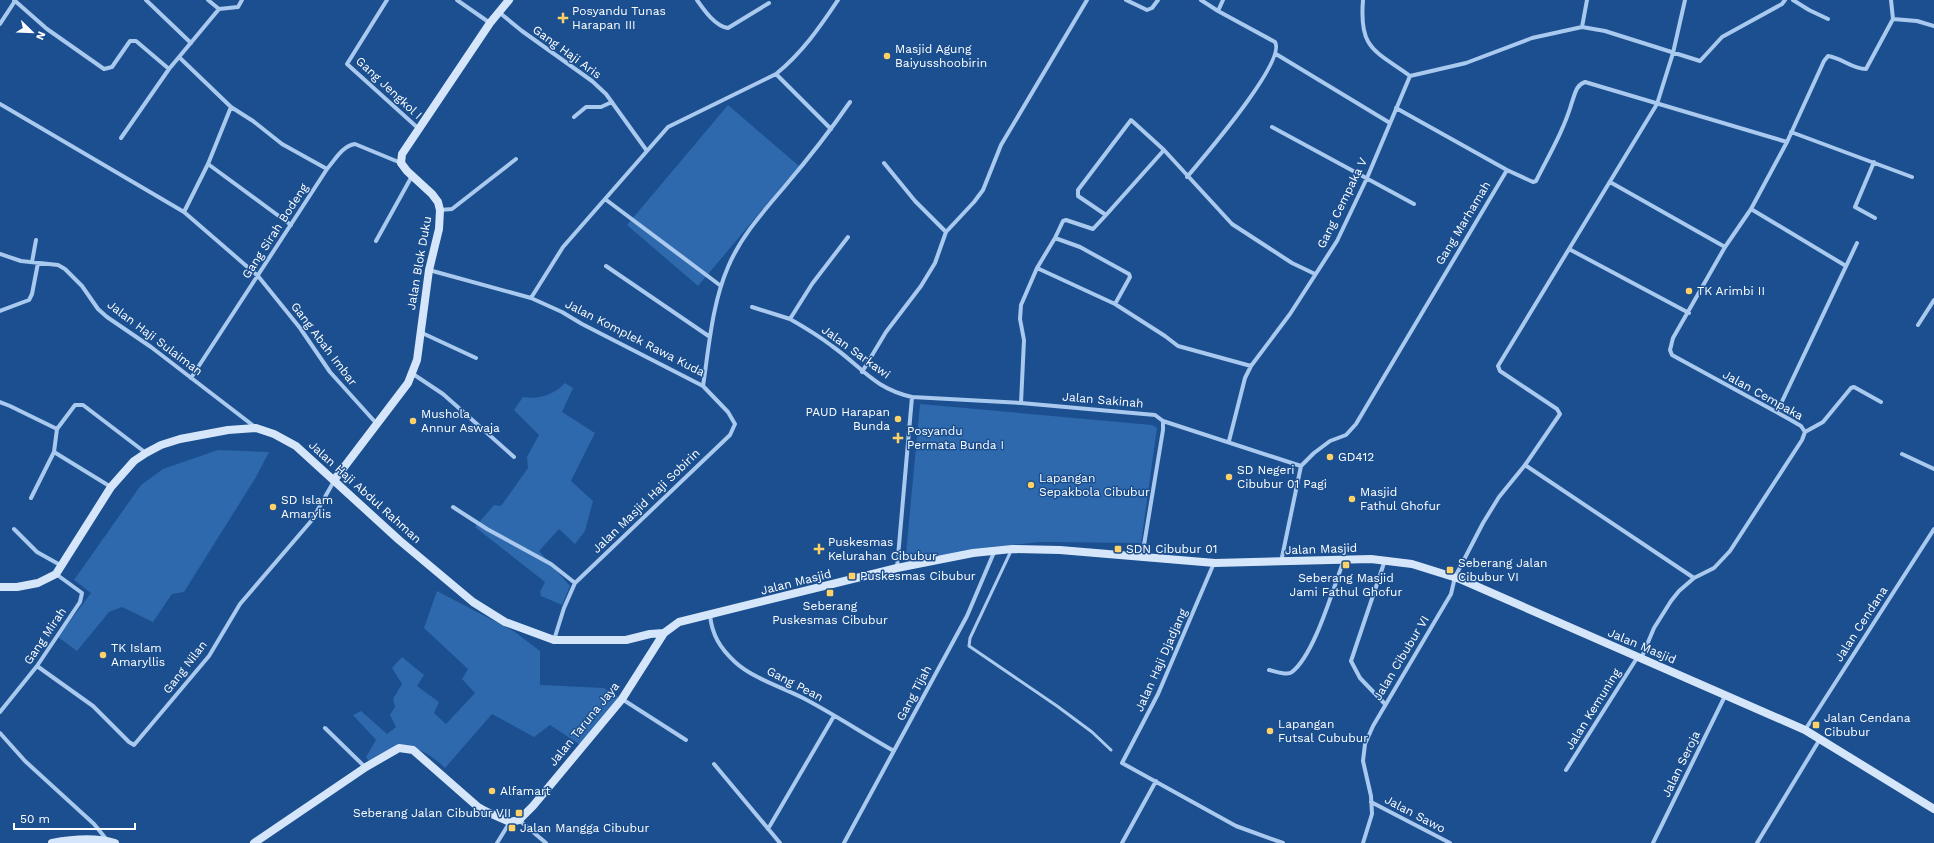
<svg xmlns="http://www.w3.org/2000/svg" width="1934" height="843" font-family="'Work Sans',sans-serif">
<rect width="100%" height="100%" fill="#1b4f8f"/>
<path fill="#2e69ad" d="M728,105L799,166L698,286L627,225Z
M565,383L573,388L562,412L595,433L571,481L593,501L585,531L575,544L559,529L539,551L570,586L562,605L541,596L540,592L545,582L475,527L494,505L501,506L528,468L527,457L539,435L514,410L523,397C539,400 555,394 565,383Z
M920,404L1152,425L1157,428L1141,543L1041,542L992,547L905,565Z
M218,450L269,452L256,477L184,592L172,594L153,622L122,607L109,612L77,651L58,637L91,593L74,580L141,485L163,469Z
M437,591L515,632L540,651V685L604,688L619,697L582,746L550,725L534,737L492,714L445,768C429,753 419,748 397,744L371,764L366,757L376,740L353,715L361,711L387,734L396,727L390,715L395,707L393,699L402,684L392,668L402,657L424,675L417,686L439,702L434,713L446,724L475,693L462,679L468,669L424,628Z"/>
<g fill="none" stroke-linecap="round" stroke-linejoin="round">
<path stroke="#a9c9ee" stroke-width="3" d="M1011,551L970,638L969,646L1057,706L1092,732L1111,750"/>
<path stroke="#a9c9ee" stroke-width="4" d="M14,0L47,29L104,69L112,67L130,41H136L169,69
M146,0L191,43
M208,0L219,9
M387,0L347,64L419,129
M457,0L490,23
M697,0C704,10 715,26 728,28L769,3
M1126,0L1147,10L1152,8L1158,0
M1685,0L1673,53L1657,104L1569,249L1689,313
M1793,0L1809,10L1828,19
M1218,11L1223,0
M500,13L522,31L592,81L606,94L647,151
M1893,19L1917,21L1934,26
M0,24L15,1
M1582,27L1587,0
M1276,54L1390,123
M180,58L231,107L208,164L184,212L258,276L300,328L330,372L376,423
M1410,76L1466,63L1532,38L1582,27L1605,31L1700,61L1722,37L1782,4L1785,0
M0,104L184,212
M231,107L253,121L282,144L327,169
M1396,108L1507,170L1533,182L1536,181C1549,155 1564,130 1572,102C1575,94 1576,85 1585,82L1787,142
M574,117L586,107H601L612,102
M1272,127L1414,204
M831,129L776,74C802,53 820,27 838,0
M1791,132L1912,177
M121,138L169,69L219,9L238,7L242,0
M1874,162L1855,207L1875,218
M884,163L915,201L946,232
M208,164L291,225
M1187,177C1202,159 1287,61 1275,42L1218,11L1201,0
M1610,182L1725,247
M605,199L721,286
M1751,209L1846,266
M440,210L452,209L516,159
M1106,215L1164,150
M848,237L812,284L790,319C804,327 819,336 832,346C862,367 873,388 912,397L897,568
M376,241L412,176
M0,254L21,261L58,265L65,269L82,286L98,309L107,317L151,347L255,427
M32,262L36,240
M606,266L710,337
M1037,268L1115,304L1130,277L1129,274L1080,247L1055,238
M429,270L531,298L562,312L582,324L703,386L728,412L735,424L730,435L575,583L564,608L554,640
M531,298L563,247L668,127L776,74
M1115,304L1165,336L1178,346L1251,366
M752,307L790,319
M0,311L29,300L32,294L38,263
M1918,325L1934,300
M420,332L476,358
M862,372L886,332L921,286L935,263L946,232L974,202L983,190L1001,145L1087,0
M413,374L443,394L514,457
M191,378L327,169C335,160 342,146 355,144L401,163
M703,386C709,347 712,304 728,267C741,236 764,211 785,186C808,159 830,131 850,102
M912,397L1021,403L1024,340L1020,319L1021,305L1037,268L1055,238L1063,221L1066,220L1093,229L1106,215L1078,196V190L1131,120L1164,150L1232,224L1292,263L1315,274
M0,402L10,406L57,429L54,452L31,498
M1021,403L1155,415L1163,421L1301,466
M1777,412L1857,243
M57,429L75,405H83L146,453
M1805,432L1801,426L1789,419L1672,355L1670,350L1673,338L1725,247L1751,209L1787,142L1824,61L1828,56C1842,58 1852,69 1866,69L1893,19L1891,0
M1805,432L1823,422L1851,388L1854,387L1881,402
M1229,441L1245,378L1251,366L1290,314L1337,241L1367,178L1410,76C1374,50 1359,49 1363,0
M54,452L111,487
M1902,454L1934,469
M1525,465L1694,578
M453,507L487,529L551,564L575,583
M14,529L37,552L62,566
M1142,557L1163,430V421
M1281,562L1301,466L1314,453L1330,441L1346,435L1356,424L1507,170
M1214,563L1158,694L1122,763L1236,826L1283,843
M710,615C712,635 720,648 735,662C752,678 784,688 805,699C835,715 864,734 894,751
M1641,659L1654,628L1671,601L1679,591L1694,578L1714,568L1730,551L1802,440L1805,432
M37,666L93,706L129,742L134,745L209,656L240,604L312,520L334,481
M1269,670C1275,671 1287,676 1292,672C1315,654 1333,588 1344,560
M622,699L686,740
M1384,703L1360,678L1351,661L1385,560
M0,712L37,666L80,602L82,593L56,574
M325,728L365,767
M1805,730L1934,529
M0,733L25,761L94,824L107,840
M714,764L780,843
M1566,770L1637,658
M1371,802L1450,843
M519,820L546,843
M768,829L834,716
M497,843L510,822
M844,843L967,616L995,550
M1122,843L1156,781
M1363,843L1372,814L1371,796L1363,761L1365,744L1373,726L1451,594L1455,577L1483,523L1499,497L1525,465L1560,414L1557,409L1500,371L1498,366L1569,249
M1653,843L1726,694
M1757,843L1820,739"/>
<path stroke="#d6e6fa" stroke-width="8" d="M335,479L408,383L417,360L429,270L439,229L440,210L438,202L432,194L407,171L401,163L402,154L490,23L509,0
M0,587H17L38,583L56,574L111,487L134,461L146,453L161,445L180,439L228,430L256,428L274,434L296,446L399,540L473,602L505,622L554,640H626L650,634L664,633
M52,843C73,839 95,837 115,843
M254,843L366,767L399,748L413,750L478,807L485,811L510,822L519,820L533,806L622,699L664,633L679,622L897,568L973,553L1012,549L1060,550L1215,563L1371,559L1412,564L1460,579L1805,730L1934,809"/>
</g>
<g fill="#ffd166" stroke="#1b4f8f" stroke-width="1.5">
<path d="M561 12h4v4h4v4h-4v4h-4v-4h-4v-4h4z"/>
<circle cx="887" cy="56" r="4"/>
<circle cx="1689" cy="291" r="4"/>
<circle cx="898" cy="419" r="4"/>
<circle cx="413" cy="421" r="4"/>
<path d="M896 432h4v4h4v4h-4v4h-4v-4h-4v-4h4z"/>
<circle cx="1330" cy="457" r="4"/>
<circle cx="1229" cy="477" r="4"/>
<circle cx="1031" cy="485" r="4"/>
<circle cx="1352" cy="499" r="4"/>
<circle cx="273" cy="507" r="4"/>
<path d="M817 543h4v4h4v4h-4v4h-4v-4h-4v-4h4z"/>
<rect x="1114" y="545" width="8" height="8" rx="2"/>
<rect x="1342" y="561" width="8" height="8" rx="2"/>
<rect x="1446" y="566" width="8" height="8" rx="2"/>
<rect x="848" y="572" width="8" height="8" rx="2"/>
<rect x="826" y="589" width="8" height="8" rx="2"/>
<circle cx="103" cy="655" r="4"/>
<rect x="1812" y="721" width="8" height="8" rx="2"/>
<circle cx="1270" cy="731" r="4"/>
<circle cx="492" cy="791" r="4"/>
<rect x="515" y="809" width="8" height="8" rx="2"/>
<rect x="508" y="824" width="8" height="8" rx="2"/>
</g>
<g text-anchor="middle" stroke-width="3" stroke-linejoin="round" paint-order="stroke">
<g font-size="12" fill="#fff" stroke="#1b4f8f" text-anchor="start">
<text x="572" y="15">Posyandu Tunas<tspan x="572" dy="14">Harapan III</tspan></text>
<text x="895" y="53">Masjid Agung<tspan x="895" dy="14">Baiyusshoobirin</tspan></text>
<text x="1697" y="295">TK Arimbi II</text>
<text x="890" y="416" text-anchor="end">PAUD Harapan<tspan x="890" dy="14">Bunda</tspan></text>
<text x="421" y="418">Mushola<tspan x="421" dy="14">Annur Aswaja</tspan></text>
<text x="907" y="435">Posyandu<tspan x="907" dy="14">Permata Bunda I</tspan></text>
<text x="1338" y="461">GD412</text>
<text x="1237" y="474">SD Negeri<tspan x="1237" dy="14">Cibubur 01 Pagi</tspan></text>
<text x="1039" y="482">Lapangan<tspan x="1039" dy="14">Sepakbola Cibubur</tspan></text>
<text x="1360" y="496">Masjid<tspan x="1360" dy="14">Fathul Ghofur</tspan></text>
<text x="281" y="504">SD Islam<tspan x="281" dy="14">Amarylis</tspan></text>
<text x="828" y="546">Puskesmas<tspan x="828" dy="14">Kelurahan Cibubur</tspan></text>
<text x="1126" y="553">SDN Cibubur 01</text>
<text x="1458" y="567">Seberang Jalan<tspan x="1458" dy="14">Cibubur VI</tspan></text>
<text x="860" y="580">Puskesmas Cibubur</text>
<text x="1346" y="582" text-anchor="middle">Seberang Masjid<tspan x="1346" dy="14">Jami Fathul Ghofur</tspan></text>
<text x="830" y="610" text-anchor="middle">Seberang<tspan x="830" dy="14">Puskesmas Cibubur</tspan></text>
<text x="111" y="652">TK Islam<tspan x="111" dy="14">Amaryllis</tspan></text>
<text x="1824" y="722">Jalan Cendana<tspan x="1824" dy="14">Cibubur</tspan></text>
<text x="1278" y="728">Lapangan<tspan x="1278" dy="14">Futsal Cububur</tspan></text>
<text x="500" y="795">Alfamart</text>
<text x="511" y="817" text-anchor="end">Seberang Jalan Cibubur VII</text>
<text x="520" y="832">Jalan Mangga Cibubur</text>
</g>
<g font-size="12" fill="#fff" stroke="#1b4f8f">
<text transform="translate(567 52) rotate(36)" y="4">Gang Haji Aris</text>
<text transform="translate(389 88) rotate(43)" y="4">Gang Jengkol I</text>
<text transform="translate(1342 203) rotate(-64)" y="4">Gang Cempaka V</text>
<text transform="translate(1463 223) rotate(-59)" y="4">Gang Marhamah</text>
<text transform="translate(275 231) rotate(-57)" y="4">Gang Sirah Bodeng</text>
<text transform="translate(419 263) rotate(-80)" y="4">Jalan Blok Duku</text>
<text transform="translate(155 338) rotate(37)" y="4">Jalan Haji Sulaiman</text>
<text transform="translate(635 338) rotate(27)" y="4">Jalan Komplek Rawa Kuda</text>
<text transform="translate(324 344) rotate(53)" y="4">Gang Abah Imbar</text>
<text transform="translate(856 352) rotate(36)" y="4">Jalan Sarkawi</text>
<text transform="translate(1763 395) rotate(29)" y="4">Jalan Cempaka</text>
<text transform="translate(1103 400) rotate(5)" y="4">Jalan Sakinah</text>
<text transform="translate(365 492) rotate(42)" y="4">Jalan Haji Abdul Rahman</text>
<text transform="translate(646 501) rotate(-44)" y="4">Jalan Masjid Haji Sobirin</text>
<text transform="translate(1321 549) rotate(-2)" y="4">Jalan Masjid</text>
<text transform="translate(796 582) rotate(-14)" y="4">Jalan Masjid</text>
<text transform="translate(1861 624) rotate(-57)" y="4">Jalan Cendana</text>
<text transform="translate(45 636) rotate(-56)" y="4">Gang Mirah</text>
<text transform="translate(1642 646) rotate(23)" y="4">Jalan Masjid</text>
<text transform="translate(1401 658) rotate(-59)" y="4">Jalan Cibubur VI</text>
<text transform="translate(1161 660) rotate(-66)" y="4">Jalan Haji Djadjang</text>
<text transform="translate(185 667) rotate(-52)" y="4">Gang Nilan</text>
<text transform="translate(795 684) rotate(27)" y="4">Gang Pean</text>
<text transform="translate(914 693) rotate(-62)" y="4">Gang Tijah</text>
<text transform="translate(1593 709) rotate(-58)" y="4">Jalan Kemuning</text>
<text transform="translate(584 724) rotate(-51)" y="4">Jalan Taruna Jaya</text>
<text transform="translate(1681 764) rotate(-64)" y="4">Jalan Seroja</text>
<text transform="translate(1415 814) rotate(28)" y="4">Jalan Sawo</text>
</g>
</g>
<g transform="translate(32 32) rotate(113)" stroke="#1b4f8f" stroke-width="3" paint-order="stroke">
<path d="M0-3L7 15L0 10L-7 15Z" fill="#ffffff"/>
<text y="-6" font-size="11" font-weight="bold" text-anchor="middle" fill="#ffffff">N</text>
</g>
<path d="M14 823v6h121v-6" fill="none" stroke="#ffffff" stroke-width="2"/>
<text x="20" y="823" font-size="12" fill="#ffffff" stroke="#1b4f8f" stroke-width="3" paint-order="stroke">50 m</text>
</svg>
